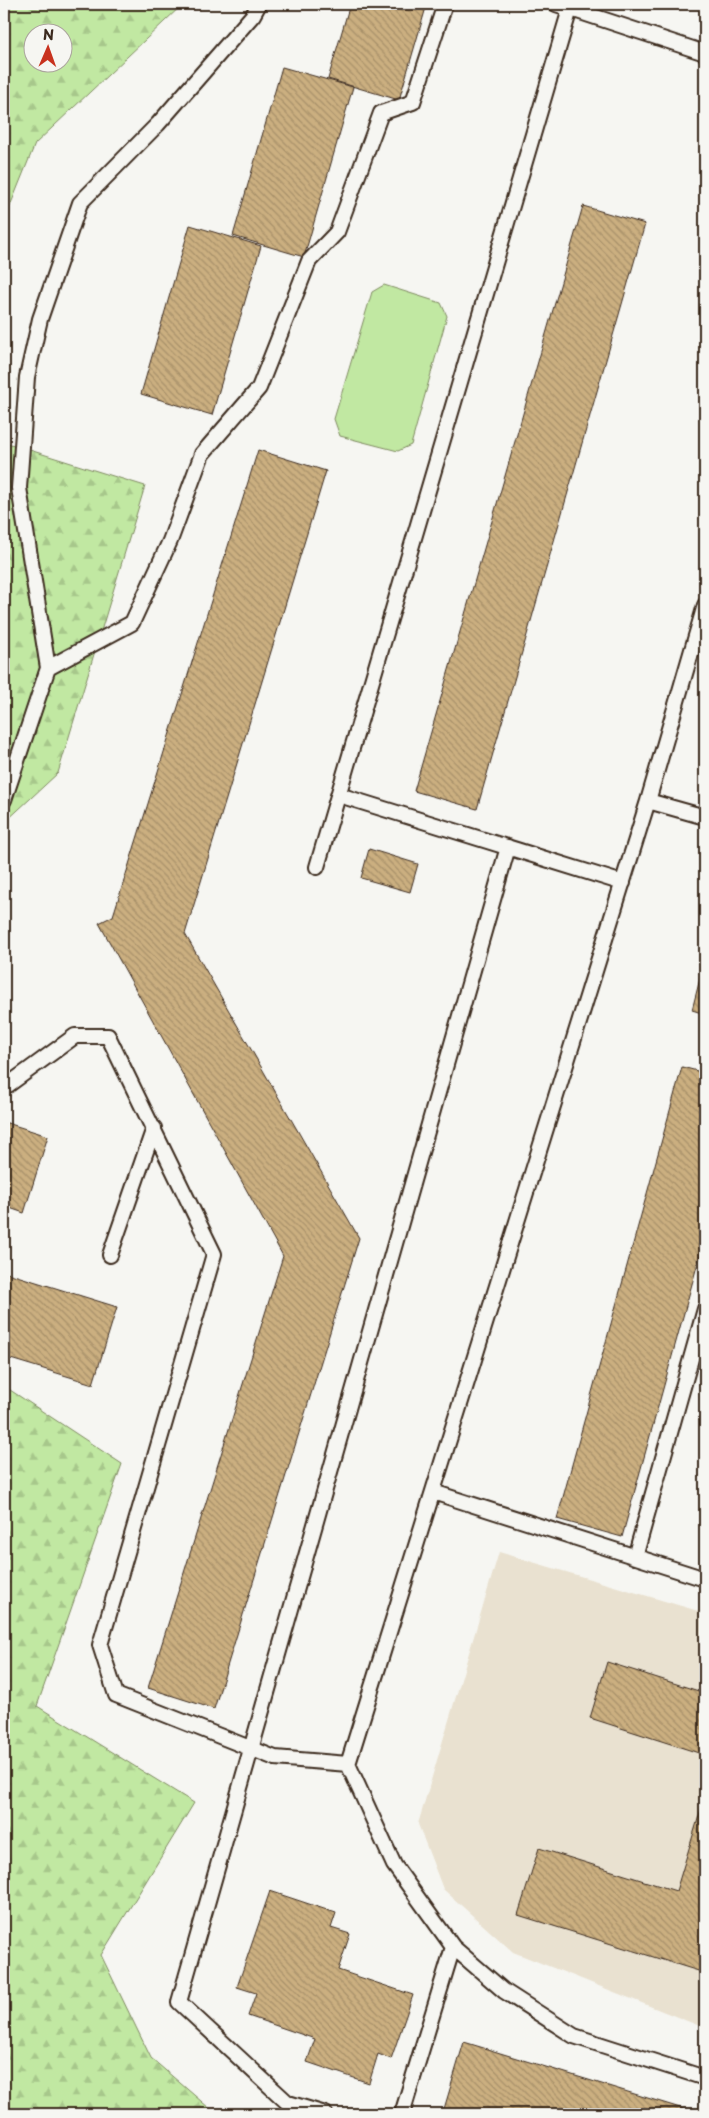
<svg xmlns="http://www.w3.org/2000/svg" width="709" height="2118" font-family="'Playpen Sans',sans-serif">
<defs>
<pattern id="forest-firs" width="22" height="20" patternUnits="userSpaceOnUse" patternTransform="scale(1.25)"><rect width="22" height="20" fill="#c1e8a2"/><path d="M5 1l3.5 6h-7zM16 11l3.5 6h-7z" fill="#a7c78b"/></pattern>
<pattern id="building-back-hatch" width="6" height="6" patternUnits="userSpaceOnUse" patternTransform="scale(1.25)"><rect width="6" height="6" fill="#cbaf80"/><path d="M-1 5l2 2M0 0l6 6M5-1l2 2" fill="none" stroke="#a68f68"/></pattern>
</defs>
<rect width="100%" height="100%" fill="#f6f6f2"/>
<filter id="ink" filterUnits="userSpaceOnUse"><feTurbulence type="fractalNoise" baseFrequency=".02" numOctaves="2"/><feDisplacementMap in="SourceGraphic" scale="10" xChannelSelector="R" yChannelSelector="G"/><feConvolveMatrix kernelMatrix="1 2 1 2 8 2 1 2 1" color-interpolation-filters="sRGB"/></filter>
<g filter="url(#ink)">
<path fill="#e9e1d0" d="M499,1552L705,1613V2028L513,1952L443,1889L418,1824Z"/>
<path fill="url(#forest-firs)" stroke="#7e8960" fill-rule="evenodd" d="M4,4H183L35,144L4,221ZM32,32H62V62H32Z
M4,442L145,486L58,773L4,823Z
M4,1386L122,1464L37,1706L194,1803L101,1955L151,2058L216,2114H4Z"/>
<path fill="#c1e8a2" stroke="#7e8960" d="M384,285L441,303L447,316L411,445L398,451L340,436L334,419L372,292Z"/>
<path fill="url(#building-back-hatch)" stroke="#3b2a1e" d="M350,4H427L399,100L328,79Z
M282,67L353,87L304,257L233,236Z
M583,206L645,224L477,809L414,791Z
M190,225L261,246L212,415L141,394Z
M258,450L326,471L185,934L359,1238L214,1709L148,1688L283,1256L99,923L113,916Z
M369,849L418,864L410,892L361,878Z
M705,959V1014L692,1010Z
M682,1067L705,1073V1237L622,1537L557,1519Z
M4,1122L48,1136L24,1213L4,1206Z
M4,1272L117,1307L93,1384L4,1357Z
M607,1662L705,1693V1755L590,1718Z
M705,1796V1973L518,1915L539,1848L676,1891Z
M270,1891L336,1913L331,1928L350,1934L338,1970L413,1995L391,2059L378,2054L369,2083L307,2062L315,2039L248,2016L256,1993L237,1987Z
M464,2042L700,2114H462L444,2109Z"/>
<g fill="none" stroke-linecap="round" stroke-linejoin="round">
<g stroke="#3b2a1e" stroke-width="18">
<path id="service" d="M556,4L705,53
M48,668L132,623L170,541L202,454L259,388L309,261L337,232L381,113L413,102L445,4
M339,795L623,883
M4,800L48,668L19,488L27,377L40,319L80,203L158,124L253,15L259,4
M648,801L705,605
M705,817L648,801L348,1764L394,1865L453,1947L504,1991L574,2036L705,2078
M317,867L570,9
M4,1084L8,1085L75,1036H108L214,1254L100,1645L116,1695L275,1758L348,1764
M110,1255L154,1128
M433,1492L705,1579
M635,1557L705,1309
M325,2114L288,2103L179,2002L508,847
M402,2114L453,1947"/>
</g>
<use href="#service" stroke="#f6f6f2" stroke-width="14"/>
</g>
</g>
<rect width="709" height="2118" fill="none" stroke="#f6f6f2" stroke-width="20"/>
<rect x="10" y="10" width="689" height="2098" fill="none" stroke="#3b2a1e" stroke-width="2" filter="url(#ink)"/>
<g transform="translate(48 48) rotate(2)"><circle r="24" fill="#f6f6f2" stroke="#aba49d"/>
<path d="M0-4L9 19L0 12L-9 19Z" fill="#c8321e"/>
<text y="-8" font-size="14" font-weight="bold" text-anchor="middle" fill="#3b2a1e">N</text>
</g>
</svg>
